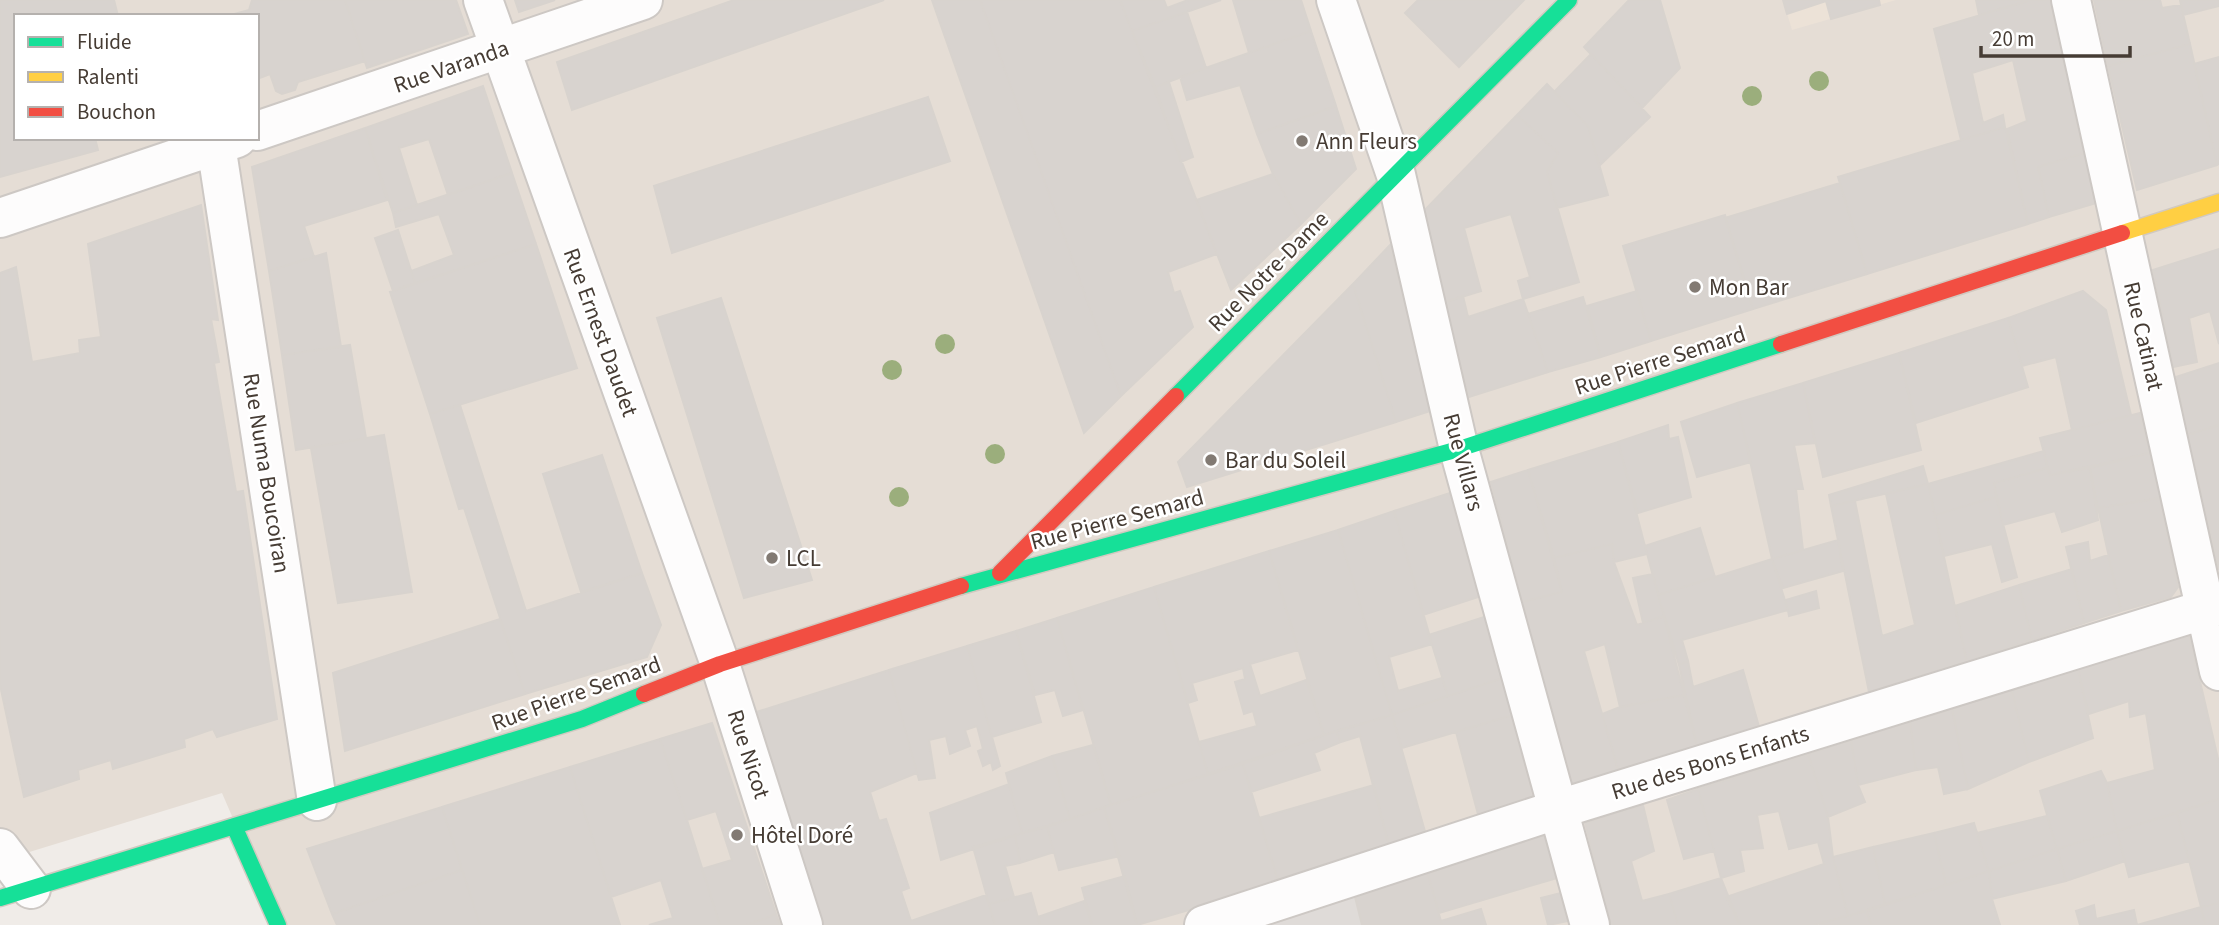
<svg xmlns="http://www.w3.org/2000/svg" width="2219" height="925" font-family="'Source Sans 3',sans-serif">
<rect width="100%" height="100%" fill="#f0ece8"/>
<path fill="#e5ddd5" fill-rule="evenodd" d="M0,0H2219V925H279L222,793L0,861ZM16,16H257V138H16Z"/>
<path fill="#ece2d7" d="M1783,0H1896L1792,30Z"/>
<path fill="#dfdbd8" d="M1354,893L1362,925H1204Z"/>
<path fill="#d8d3cf" stroke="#d8d3ce" stroke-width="2" d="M0,0H114L118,16H16V138H95L98,150L0,177Z
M252,0H345L365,61L298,82L295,90L282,94L276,91L270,74L257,79V16H227L249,10Z
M345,0H456L468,34L367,68Z
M515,0H555L519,12Z
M734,0H884L572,110L557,62Z
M932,0H980L1121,396L1084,433Z
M980,0H1120L1217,254L1168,272L1174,293L1180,291L1193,327L1121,396Z
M1120,0H1164L1167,8L1188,0H1221L1132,31Z
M1233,0H1301L1311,31L1249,53Z
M1418,0H1524L1459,67L1405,13Z
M1629,0H1660L1680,68L1642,108L1584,47Z
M1783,0H1879L1880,5L1831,19L1826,1L1787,14Z
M1976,0H2031L1979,15Z
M2031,0H2050L2084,153L2038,167L2049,217L2028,224L2007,129L2027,121L2013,60L1972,73L1983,123L2003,115L2005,127L1961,140L1934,29Z
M2094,0H2160L2162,8L2181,5L2190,44L2108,66Z
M2180,0H2219V6L2183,15Z
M1187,12L1206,68L1155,87L1132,31Z
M1311,31L1336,106L1257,134L1240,85L1187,100L1180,77Z
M2190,44L2217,165L2137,190L2108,66Z
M1591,54L1650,117L1599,166L1588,126L1554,92Z
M2219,57V164L2217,165L2194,64Z
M1169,82L1193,157L1181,162L1155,87Z
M1547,84L1588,126L1608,195L1557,208L1547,172L1558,153L1517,115Z
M483,86L512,173L448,195L429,139L399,148L417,205L393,213L365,128Z
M928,97L950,161L672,253L654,186Z
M1336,106L1356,169L1301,224L1273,174L1257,134Z
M1517,115L1558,153L1547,172L1579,282L1523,299L1518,281L1530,277L1511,214L1464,228L1481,291L1442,303L1418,217Z
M2005,127L2028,224L1867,274L1838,177Z
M365,128L387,200L304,226L314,257L269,271L252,167Z
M2084,153L2096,203L2049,217L2038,167Z
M512,173L536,244L415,283L411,271L454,255L439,214L396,227L393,213Z
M1273,174L1301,224L1231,290L1196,200Z
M1840,183L1867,274L1753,309L1725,218Z
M201,205L218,320L211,319L219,362L214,363L236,492L243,491L277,719L217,737L213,729L184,739L185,747L113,769L111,760L78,770L79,779L24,797L0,685V273L16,267L32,362L80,353L79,340L101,337L88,244Z
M1725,215L1753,309L1651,341L1623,246Z
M398,230L415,283L393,291L375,238Z
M536,244L577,368L430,414L390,292Z
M1390,245L1433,410L1396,422L1353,284Z
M2219,249V344L2210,311L2189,318L2197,362L2173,367L2153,270Z
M326,253L341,347L282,355L269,271Z
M1353,284L1396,422L1187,487L1178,462Z
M1637,291L1651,341L1601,357L1587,306Z
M2083,291L2106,310L2131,415L2072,430L2056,357L2022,366L2008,318Z
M1463,296L1468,317L1523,299L1548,372L1469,397L1442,303Z
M1583,297L1601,357L1548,372L1528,314Z
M721,298L812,580L744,598L657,318Z
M2008,318L2028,387L1916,423L1899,353Z
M350,345L366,438L296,450L282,355Z
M1899,353L1921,450L1823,477L1803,383Z
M2219,363V425L2187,435L2176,377Z
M1803,383L1815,443L1794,445L1803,489H1796L1803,550L1772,559L1737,403Z
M1737,403L1751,462L1697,477L1681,422Z
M460,405L526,611L642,573L661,625L647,657L525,694L464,508L459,509L430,414Z
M2140,413L2150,453L2050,475L2040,438Z
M1668,425L1669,439L1678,437L1691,497L1638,513L1618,442Z
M2219,425V570L2187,435Z
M384,435L412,592L338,603L311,448Z
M1618,442L1647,554L1614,562L1612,544L1554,558L1528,470Z
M2044,451L2047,468L1994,483L1996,497L1935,515L1928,484Z
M2150,453L2160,498L2098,508L2090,468Z
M602,455L642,573L581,592L543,474Z
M1923,466L1928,484L1831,506L1829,495Z
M2047,468L2050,475L2090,468L2098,520L2062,532L2055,511L2003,525L1994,483Z
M1528,470L1562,592L1522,602L1491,482Z
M1928,484L1967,662L1869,692L1831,506L1855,501L1882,636L1915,625L1886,494Z
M1453,492L1481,596L1423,615L1394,511Z
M1996,497L2017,577L2002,582L1992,544L1944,556L1935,515Z
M2160,498L2178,587L2171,597L2121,611L2098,508Z
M1394,511L1432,644L1389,657L1398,691L1442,678L1448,696L1392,715L1338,530Z
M1700,528L1715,577L1658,595L1645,546Z
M1338,530L1392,715L1324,735L1269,551Z
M1838,540L1843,571L1783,588L1772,559Z
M2088,542L2090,561L2108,555L2121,611L2084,623L2066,547Z
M1612,544L1614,562L1637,625L1664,616L1684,695L1620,707L1605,644L1584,651L1619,773L1572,787L1522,602L1562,592L1554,558Z
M1269,551L1298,650L1250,664L1260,696L1306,680L1324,735L1208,774L1199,742L1257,726L1253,711L1244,714L1235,682L1245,679L1243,668L1192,683L1197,700L1188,703L1154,587Z
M1772,559L1788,610L1682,640L1688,661L1679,665L1658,595Z
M2072,569L2084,623L2032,640L2019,585Z
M1653,574L1664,616L1643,623L1633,578Z
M2019,585L2032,640L1967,662L1955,606Z
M1154,587L1208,774L1111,805L1057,618Z
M1816,591L1819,608L1789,616L1786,600Z
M1487,616L1503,678L1448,696L1429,635Z
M1057,618L1083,710L1063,716L1055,690L1035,695L1016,631Z
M500,619L525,694L345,751L333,673Z
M2188,630L2219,763V799L2117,831L2107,783L2155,770L2146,713L2130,717L2129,701L2089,714L2077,665Z
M1016,631L1041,722L992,737L967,646Z
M967,646L1000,766L993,770L991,762L983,766L978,751L983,749L977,726L965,730L970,746L950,754L946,736L929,740L935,778L919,780L889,670Z
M1688,661L1693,687L1743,670L1760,730L1697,746L1679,665Z
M2077,665L2093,738L2029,762L2011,687Z
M889,670L917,773L870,792L879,821L886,819L909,888L901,891L911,921L986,895L995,925H818L750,714Z
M1503,678L1513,715L1402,748L1392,715Z
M2011,687L2029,762L1968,789L1952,709Z
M1684,695L1697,746L1619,773L1602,714L1620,707Z
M1952,709L1968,789L1944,794L1938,767L1916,770L1910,721Z
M1392,715L1426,835L1389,846L1360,736L1341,742L1336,731Z
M1513,715L1537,801L1479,818L1456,732Z
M1910,721L1916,770L1858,785L1851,740Z
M712,723L776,914L747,925H720L702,869L732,860L716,811L687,820L660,739Z
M1336,731L1341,742L1314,753L1320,770L1251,792L1243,764Z
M660,739L687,820L720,925H649L673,918L661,880L611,897L570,767Z
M1851,740L1858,785L1865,802L1828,817L1808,754Z
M1093,745L1111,805L1070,819L1052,756Z
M1808,754L1828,817L1833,857L1848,916L1814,925H1740L1726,897L1824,864L1818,842L1789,849L1779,811L1757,815L1763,848L1740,850L1744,871L1721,878L1698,789Z
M1052,756L1070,819L1022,833L1006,773Z
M1243,764L1279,884L1137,925L1104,807Z
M570,767L620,925H480L442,807Z
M2101,771L2107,783L2117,831L2057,849L2040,791Z
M1009,784L1022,833L941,860L930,813Z
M1374,785L1389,846L1279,884L1259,818Z
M1698,789L1714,851L1684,859L1667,800Z
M2219,799V903L2201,907L2177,813Z
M1643,805L1654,851L1631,861L1642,901L1669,894L1678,925H1611L1585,823Z
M442,807L462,870L332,914L307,849Z
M1104,807L1120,856L1059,870L1047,827Z
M2177,813L2189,861L2129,877L2117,831Z
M2047,816L2057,849L1989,871L1977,833Z
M1974,823L1989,871L1946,885L1934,833Z
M1047,827L1054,852L1020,863L1015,835Z
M2117,831L2125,861L2066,881L2057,849Z
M1934,833L1946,885L1885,904L1873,847Z
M1544,834L1557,878L1439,913L1426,867Z
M1015,835L1020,863L1005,866L1014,897L989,904L973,847Z
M1873,847L1885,904L1848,916L1833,857Z
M2057,849L2066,881L1992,899L1989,871Z
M1426,867L1442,925H1362L1354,893Z
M462,870L480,925H337L332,914Z
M1989,871L1992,899L2000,925H1871L1867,911Z
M1125,876L1137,925H1092L1082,888Z
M1721,878L1740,925H1678L1669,894Z
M1031,893L1040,925H995L989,904Z
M1561,893L1568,921L1548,925L1541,898Z
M1084,901L1092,925H1040L1038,917Z
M2219,903V925H2205L2201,907Z
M2094,905L2096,919L2134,910L2137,925H2080L2076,911Z
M2201,907L2205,925H2137Z
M1481,909L1486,925H1442L1441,921Z
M1867,911L1871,925H1820V923Z
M776,914L780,925H747Z"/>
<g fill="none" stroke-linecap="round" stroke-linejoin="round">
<g stroke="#cdc8c4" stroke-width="42">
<path id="street" d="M483,0L720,664L803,925
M1336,0L1396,175L1459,449L1590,925
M2071,0L2219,671
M257,131L643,0
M216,145L317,801
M0,218L237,138
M0,848L31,889
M1204,925L1559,809L2219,605"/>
</g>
<g stroke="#d1c9c0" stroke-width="19">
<path id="fast" d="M1176,396L1569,0
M961,586L1459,449L1781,344
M234,826L278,925
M0,898L582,719L644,694"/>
</g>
<g stroke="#d1c9c0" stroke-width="19">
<path id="slow" d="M2122,233L2219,202"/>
</g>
<g stroke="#d1c9c0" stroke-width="19">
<path id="jam" d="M1781,344L2122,233
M1000,573L1176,396
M644,694L720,664L961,586"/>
</g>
<use href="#street" stroke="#fdfcfc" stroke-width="38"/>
<use href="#fast" stroke="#16e098" stroke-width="16"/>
<use href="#slow" stroke="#ffcf43" stroke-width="16"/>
<use href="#jam" stroke="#f24e42" stroke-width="16"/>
</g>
<g fill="#9bae7c">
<circle cx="1819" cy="81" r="10"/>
<circle cx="1752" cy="96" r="10"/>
<circle cx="945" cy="344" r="10"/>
<circle cx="892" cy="370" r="10"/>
<circle cx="995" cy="454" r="10"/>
<circle cx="899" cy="497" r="10"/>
</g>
<g fill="#827a73" stroke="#fff" stroke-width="2.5">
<circle cx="1302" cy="141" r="7"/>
<circle cx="1695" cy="287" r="7"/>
<circle cx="1211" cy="460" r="7"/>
<circle cx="772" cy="558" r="7"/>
<circle cx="737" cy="835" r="7"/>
</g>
<g text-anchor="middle" stroke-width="5" stroke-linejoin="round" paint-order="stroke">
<g font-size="23" fill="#463c34" stroke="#fff">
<text transform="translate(451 66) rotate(-19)" y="8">Rue Varanda</text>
<text transform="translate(1268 271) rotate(-45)" y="8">Rue Notre-Dame</text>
<text transform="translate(601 332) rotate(70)" y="8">Rue Ernest Daudet</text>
<text transform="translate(2144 336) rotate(77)" y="8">Rue Catinat</text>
<text transform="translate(1660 360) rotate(-18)" y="8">Rue Pierre Semard</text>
<text transform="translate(1464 462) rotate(75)" y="8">Rue Villars</text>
<text transform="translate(267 473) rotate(81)" y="8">Rue Numa Boucoiran</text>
<text transform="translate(1117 519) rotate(-15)" y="8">Rue Pierre Semard</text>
<text transform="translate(576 693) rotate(-20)" y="8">Rue Pierre Semard</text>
<text transform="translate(749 754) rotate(72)" y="8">Rue Nicot</text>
<text transform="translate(1710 762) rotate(-17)" y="8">Rue des Bons Enfants</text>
</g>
<g font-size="23" fill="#463c34" stroke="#fff" text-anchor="start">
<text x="1316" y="149">Ann Fleurs</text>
<text x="1709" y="295">Mon Bar</text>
<text x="1225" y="468">Bar du Soleil</text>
<text x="786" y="566">LCL</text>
<text x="751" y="843">Hôtel Doré</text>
</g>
</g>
<rect x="14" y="14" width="245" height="126" fill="#ffffff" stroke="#b5b1ae" stroke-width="2"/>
<rect x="28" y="37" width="35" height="10" fill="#16e098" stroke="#b5b1ae" stroke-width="2"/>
<text x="77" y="49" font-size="21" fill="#463c34">Fluide</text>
<rect x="28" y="72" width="35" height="10" fill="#ffcf43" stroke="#b5b1ae" stroke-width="2"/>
<text x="77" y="84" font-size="21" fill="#463c34">Ralenti</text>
<rect x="28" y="107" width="35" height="10" fill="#f24e42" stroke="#b5b1ae" stroke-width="2"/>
<text x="77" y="119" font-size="21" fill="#463c34">Bouchon</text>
<path d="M1981 46v10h149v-10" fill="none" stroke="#463c34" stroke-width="3.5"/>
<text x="1992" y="46" font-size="21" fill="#463c34" stroke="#ffffff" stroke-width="5" paint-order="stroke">20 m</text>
</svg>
